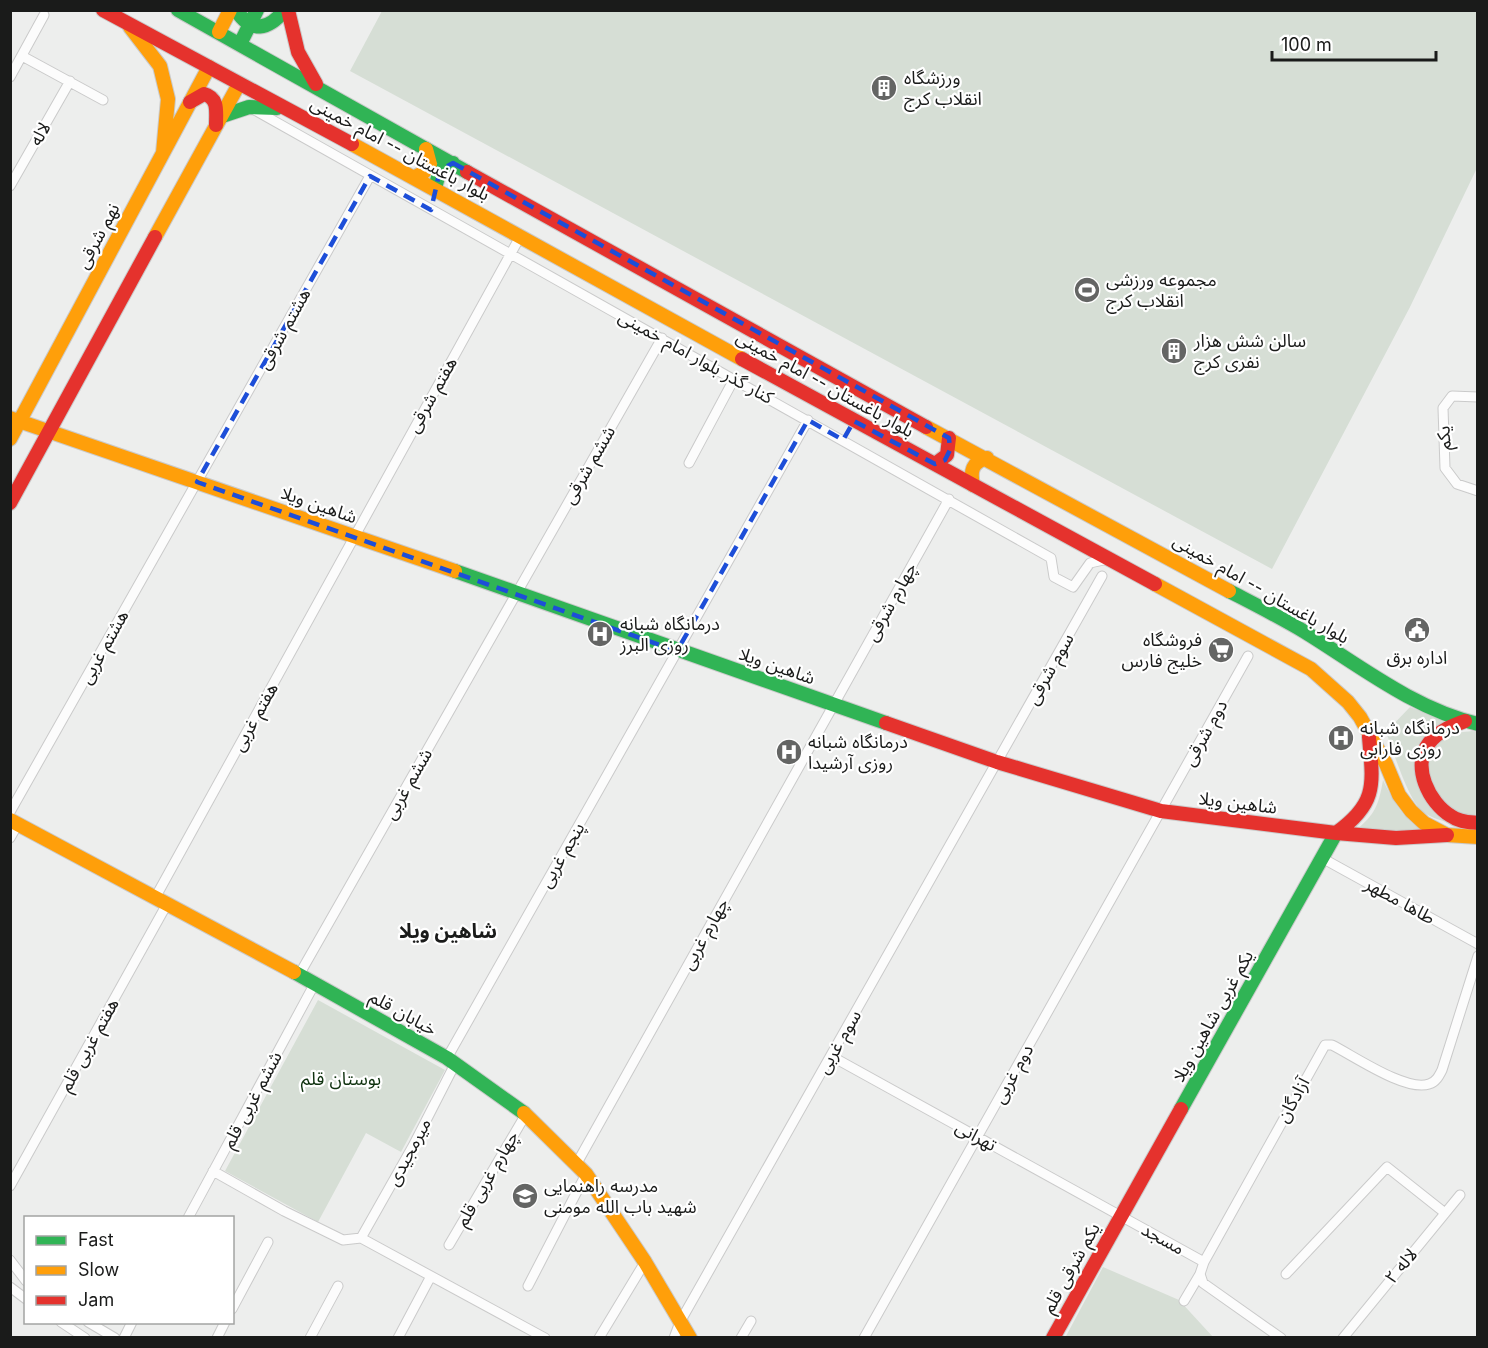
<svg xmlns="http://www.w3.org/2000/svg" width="1488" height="1348" font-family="Inter,'Noto Sans Arabic',sans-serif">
<rect width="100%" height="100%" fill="#edeeed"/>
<path fill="#d6ded5" d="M382,11H1477V168L1410,307L1272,569L350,71Z
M1410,707L1446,721C1427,730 1423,744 1416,762L1453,824C1444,821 1431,818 1423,812C1408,800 1393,750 1386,732Z
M1472,731L1477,732V818C1467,816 1455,815 1447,807C1428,789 1419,754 1444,738C1452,733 1463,732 1472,731Z
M1383,780C1393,801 1402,817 1421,830H1356C1375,815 1379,804 1383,780Z
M318,1000L445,1070L401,1152L366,1133L318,1222L225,1171Z
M1103,1267L1179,1300L1213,1337L1065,1338Z"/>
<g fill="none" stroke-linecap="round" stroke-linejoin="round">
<g stroke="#cacaca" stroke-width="11">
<path id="street" d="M22,56L103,100
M10,77L44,15
M251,108L1051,558L1054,577L1073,587L1090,563L1108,559
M10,186L70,81
M1478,397L1452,396L1443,408L1445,468L1457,484L1478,491
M689,463L734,379
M10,812L370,176
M10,838L18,824
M1322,858L1478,944
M155,898L521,235
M299,975L662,338
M831,1056L1204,1262
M447,1058L808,420
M577,1163L949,499
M213,1171L284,1211L343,1240L361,1238L545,1338
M10,1186L167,904
M188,1218L315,983
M361,1238L413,1146L455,1064
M449,1245L526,1114
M10,1260L26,1281
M1286,1274L1387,1167L1445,1213
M528,1286L586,1174
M10,1287L26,1299
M1184,1301L1200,1274
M232,1309L268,1242
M61,1322L85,1338
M88,1322L115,1338
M124,1338L132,1322
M217,1338L225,1322
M310,1338L338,1286
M398,1338L431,1276
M599,1338L645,1262
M674,1338L680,1322L1102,576
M741,1338L751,1321
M864,1338L1248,656
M1281,1338L1203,1283L1200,1274L1204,1262L1325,1045H1332C1354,1056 1406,1092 1429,1084C1436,1082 1439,1076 1442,1070L1478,956
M1343,1338L1460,1195"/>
</g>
<g stroke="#cacaca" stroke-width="16">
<path id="fast" d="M178,10L467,172
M236,10C252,34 268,30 285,10
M240,44L257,10
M222,116L249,107L277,108
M435,188L440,170L453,163
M455,571L886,723
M1229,591C1254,604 1280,617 1305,632C1360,666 1414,709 1478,724
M294,972L447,1058L524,1113
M1181,1109L1336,833"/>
</g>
<g stroke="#cacaca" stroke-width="16">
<path id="slow" d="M130,27L160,66L168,99L163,153
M219,32L230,10
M352,144L742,359
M415,177L424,172L430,164L426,149
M155,237L239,84
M10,418L455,571
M926,427L1229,591
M10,439L209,67
M973,485C970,471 972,462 987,458
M1155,584L1311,669L1348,702L1360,717L1386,764L1399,795L1411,811L1424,823L1447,835L1478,837
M10,820L294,972
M524,1113L586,1174L645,1262L690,1338"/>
</g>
<g stroke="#cacaca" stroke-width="16">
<path id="jam" d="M103,10L352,144
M288,10L298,52L316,84
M190,102L204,94C219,98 216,112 216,125
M467,172L926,427
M742,359L1155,584
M935,464L947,455L949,438
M10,503L155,237
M1465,721C1452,726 1438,731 1429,743C1411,766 1429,803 1451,816C1459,822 1469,822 1478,823
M886,723L997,762L1161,811L1336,833L1396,838L1447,835
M1336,833C1378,803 1373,784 1369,737
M1053,1338L1181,1109"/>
</g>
<use href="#street" stroke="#fcfcfc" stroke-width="9"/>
<use href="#fast" stroke="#30b455" stroke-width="14"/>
<use href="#slow" stroke="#ff9f0a" stroke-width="14"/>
<use href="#jam" stroke="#e5322d" stroke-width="14"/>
</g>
<path fill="none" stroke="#1d4ed8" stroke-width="4.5" stroke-dasharray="12 8" stroke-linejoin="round" d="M453,163L949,438L950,450L945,460L935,464L854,421L843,440L808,420L677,651L197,482L370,176L431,210L440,170Z"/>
<defs>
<g id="building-disc" transform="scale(1.35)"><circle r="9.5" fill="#646564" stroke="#fff"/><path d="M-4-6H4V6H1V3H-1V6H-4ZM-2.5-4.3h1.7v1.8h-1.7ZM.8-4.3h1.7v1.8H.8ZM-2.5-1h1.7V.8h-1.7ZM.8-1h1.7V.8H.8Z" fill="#fff"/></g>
<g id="stadium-disc" transform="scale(1.35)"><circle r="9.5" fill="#646564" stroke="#fff"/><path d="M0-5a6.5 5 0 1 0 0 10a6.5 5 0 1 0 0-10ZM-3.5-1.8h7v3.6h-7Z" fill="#fff"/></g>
<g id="civic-disc" transform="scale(1.35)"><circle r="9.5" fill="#646564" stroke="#fff"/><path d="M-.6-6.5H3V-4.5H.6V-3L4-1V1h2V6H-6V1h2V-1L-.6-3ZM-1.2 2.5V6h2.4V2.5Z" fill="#fff"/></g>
<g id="hospital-disc" transform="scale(1.35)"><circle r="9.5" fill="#646564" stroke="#fff"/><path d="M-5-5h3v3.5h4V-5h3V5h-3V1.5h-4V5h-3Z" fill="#fff"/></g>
<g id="supermarket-disc" transform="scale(1.35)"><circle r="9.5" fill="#646564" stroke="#fff"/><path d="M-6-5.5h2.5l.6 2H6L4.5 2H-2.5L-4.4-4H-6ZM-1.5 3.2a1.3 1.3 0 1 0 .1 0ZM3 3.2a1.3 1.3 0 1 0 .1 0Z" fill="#fff"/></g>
<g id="school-disc" transform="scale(1.35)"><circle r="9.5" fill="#646564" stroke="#fff"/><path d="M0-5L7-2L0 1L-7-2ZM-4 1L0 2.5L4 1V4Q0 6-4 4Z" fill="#fff"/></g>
</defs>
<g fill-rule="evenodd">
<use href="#building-disc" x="884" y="88"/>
<use href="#stadium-disc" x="1087" y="290"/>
<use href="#building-disc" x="1174" y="351"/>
<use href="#civic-disc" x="1417" y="630"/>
<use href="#hospital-disc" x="600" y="634"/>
<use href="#supermarket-disc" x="1221" y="650"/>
<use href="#hospital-disc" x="1341" y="738"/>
<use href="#hospital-disc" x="789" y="752"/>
<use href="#school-disc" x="525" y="1196"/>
</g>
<g text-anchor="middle" stroke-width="4.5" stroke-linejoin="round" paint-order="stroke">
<g font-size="18" fill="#1a1b1a" stroke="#fff" text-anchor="start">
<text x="904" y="84">ورزشگاه<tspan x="904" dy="21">انقلاب کرج</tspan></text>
<text x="1106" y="286">مجموعه ورزشی<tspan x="1106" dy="21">انقلاب کرج</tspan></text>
<text x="1194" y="347">سالن شش هزار<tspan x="1194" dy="21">نفری کرج</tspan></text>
<text x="620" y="630">درمانگاه شبانه<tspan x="620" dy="21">روزی البرز</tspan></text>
<text x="1202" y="646" text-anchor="end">فروشگاه<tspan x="1202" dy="21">خلیج فارس</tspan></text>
<text x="1417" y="664" text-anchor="middle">اداره برق</text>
<text x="1360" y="734">درمانگاه شبانه<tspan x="1360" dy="21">روزی فارابی</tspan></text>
<text x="808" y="748">درمانگاه شبانه<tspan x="808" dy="21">روزی آرشیدا</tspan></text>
<text x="544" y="1192">مدرسه راهنمایی<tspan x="544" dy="21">شهید باب الله مومنی</tspan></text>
</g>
<g font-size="18" fill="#1a1b1a" stroke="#fff">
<text transform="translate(40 134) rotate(-61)" y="6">لاله</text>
<text transform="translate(400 149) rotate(28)" y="6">بلوار باغستان -- امام خمینی</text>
<text transform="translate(98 236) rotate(-62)" y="6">نهم شرقی</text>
<text transform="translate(284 329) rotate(-61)" y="6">هشتم شرقی</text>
<text transform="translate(696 357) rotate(29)" y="6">کنار گذر بلوار امام خمینی</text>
<text transform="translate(825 384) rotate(29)" y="6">بلوار باغستان -- امام خمینی</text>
<text transform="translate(432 395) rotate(-61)" y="6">هفتم شرقی</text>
<text transform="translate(1444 438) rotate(-93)" y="6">یکم</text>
<text transform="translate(589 465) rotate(-60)" y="6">ششم شرقی</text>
<text transform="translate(319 505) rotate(19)" y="6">شاهین ویلا</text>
<text transform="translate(1261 589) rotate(30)" y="6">بلوار باغستان -- امام خمینی</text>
<text transform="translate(891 602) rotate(-61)" y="6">چهارم شرقی</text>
<text transform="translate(104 647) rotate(-61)" y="6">هشتم غربی</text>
<text transform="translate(777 666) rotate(19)" y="6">شاهین ویلا</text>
<text transform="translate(1050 669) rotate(-61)" y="6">سوم شرقی</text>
<text transform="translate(255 717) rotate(-61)" y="6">هفتم غربی</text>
<text transform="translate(1205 733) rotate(-61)" y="6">دوم شرقی</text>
<text transform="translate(408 784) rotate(-60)" y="6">ششم غربی</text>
<text transform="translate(1238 803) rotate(7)" y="6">شاهین ویلا</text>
<text transform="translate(562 855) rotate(-60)" y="6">پنجم غربی</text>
<text transform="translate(1400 901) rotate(29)" y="6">طاها مطهر</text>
<text transform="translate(705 934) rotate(-61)" y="6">چهارم غربی</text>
<text transform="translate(403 1013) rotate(29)" y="6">خیابان قلم</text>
<text transform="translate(1213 1016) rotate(-61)" y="6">یکم غربی شاهین ویلا</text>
<text transform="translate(839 1042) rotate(-60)" y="6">سوم غربی</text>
<text transform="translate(89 1045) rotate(-61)" y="6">هفتم غربی قلم</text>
<text transform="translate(1013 1074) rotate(-61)" y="6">دوم غربی</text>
<text transform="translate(252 1100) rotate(-62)" y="6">ششم غربی قلم</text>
<text transform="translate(1293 1100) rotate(-61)" y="6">آزادگان</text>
<text transform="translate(976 1136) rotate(29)" y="6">تهرانی</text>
<text transform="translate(409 1152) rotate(-62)" y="6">میرمجیدی</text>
<text transform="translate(487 1179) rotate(-60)" y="6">چهارم غربی قلم</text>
<text transform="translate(1163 1239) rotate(29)" y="6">مسجد</text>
<text transform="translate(1401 1266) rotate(-50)" y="6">لاله ۲</text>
<text transform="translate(1071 1268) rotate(-61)" y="6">یکم شرقی قلم</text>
</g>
<g font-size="18" fill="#0f320f" stroke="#fff">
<text x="341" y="1085">بوستان قلم</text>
</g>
<g font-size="20" font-weight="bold" fill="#1a1b1a" stroke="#fff">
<text x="448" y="938">شاهین ویلا</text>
</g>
</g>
<rect width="1488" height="1348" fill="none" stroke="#1a1b1a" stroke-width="24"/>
<rect x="24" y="1216" width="210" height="108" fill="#ffffff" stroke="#a3a4a3" stroke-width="1.5"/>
<rect x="36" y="1236" width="30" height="9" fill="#30b455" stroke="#a3a4a3" stroke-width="1.5"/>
<text x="78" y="1246" font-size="18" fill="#1a1b1a">Fast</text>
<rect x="36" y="1266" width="30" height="9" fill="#ff9f0a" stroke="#a3a4a3" stroke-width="1.5"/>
<text x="78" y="1276" font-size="18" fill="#1a1b1a">Slow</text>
<rect x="36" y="1296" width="30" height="9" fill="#e5322d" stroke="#a3a4a3" stroke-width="1.5"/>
<text x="78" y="1306" font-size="18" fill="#1a1b1a">Jam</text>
<path d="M1272 51v9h164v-9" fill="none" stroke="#1a1b1a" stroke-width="3"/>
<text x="1281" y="51" font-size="18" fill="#1a1b1a" stroke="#ffffff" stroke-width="4.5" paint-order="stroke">100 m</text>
</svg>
